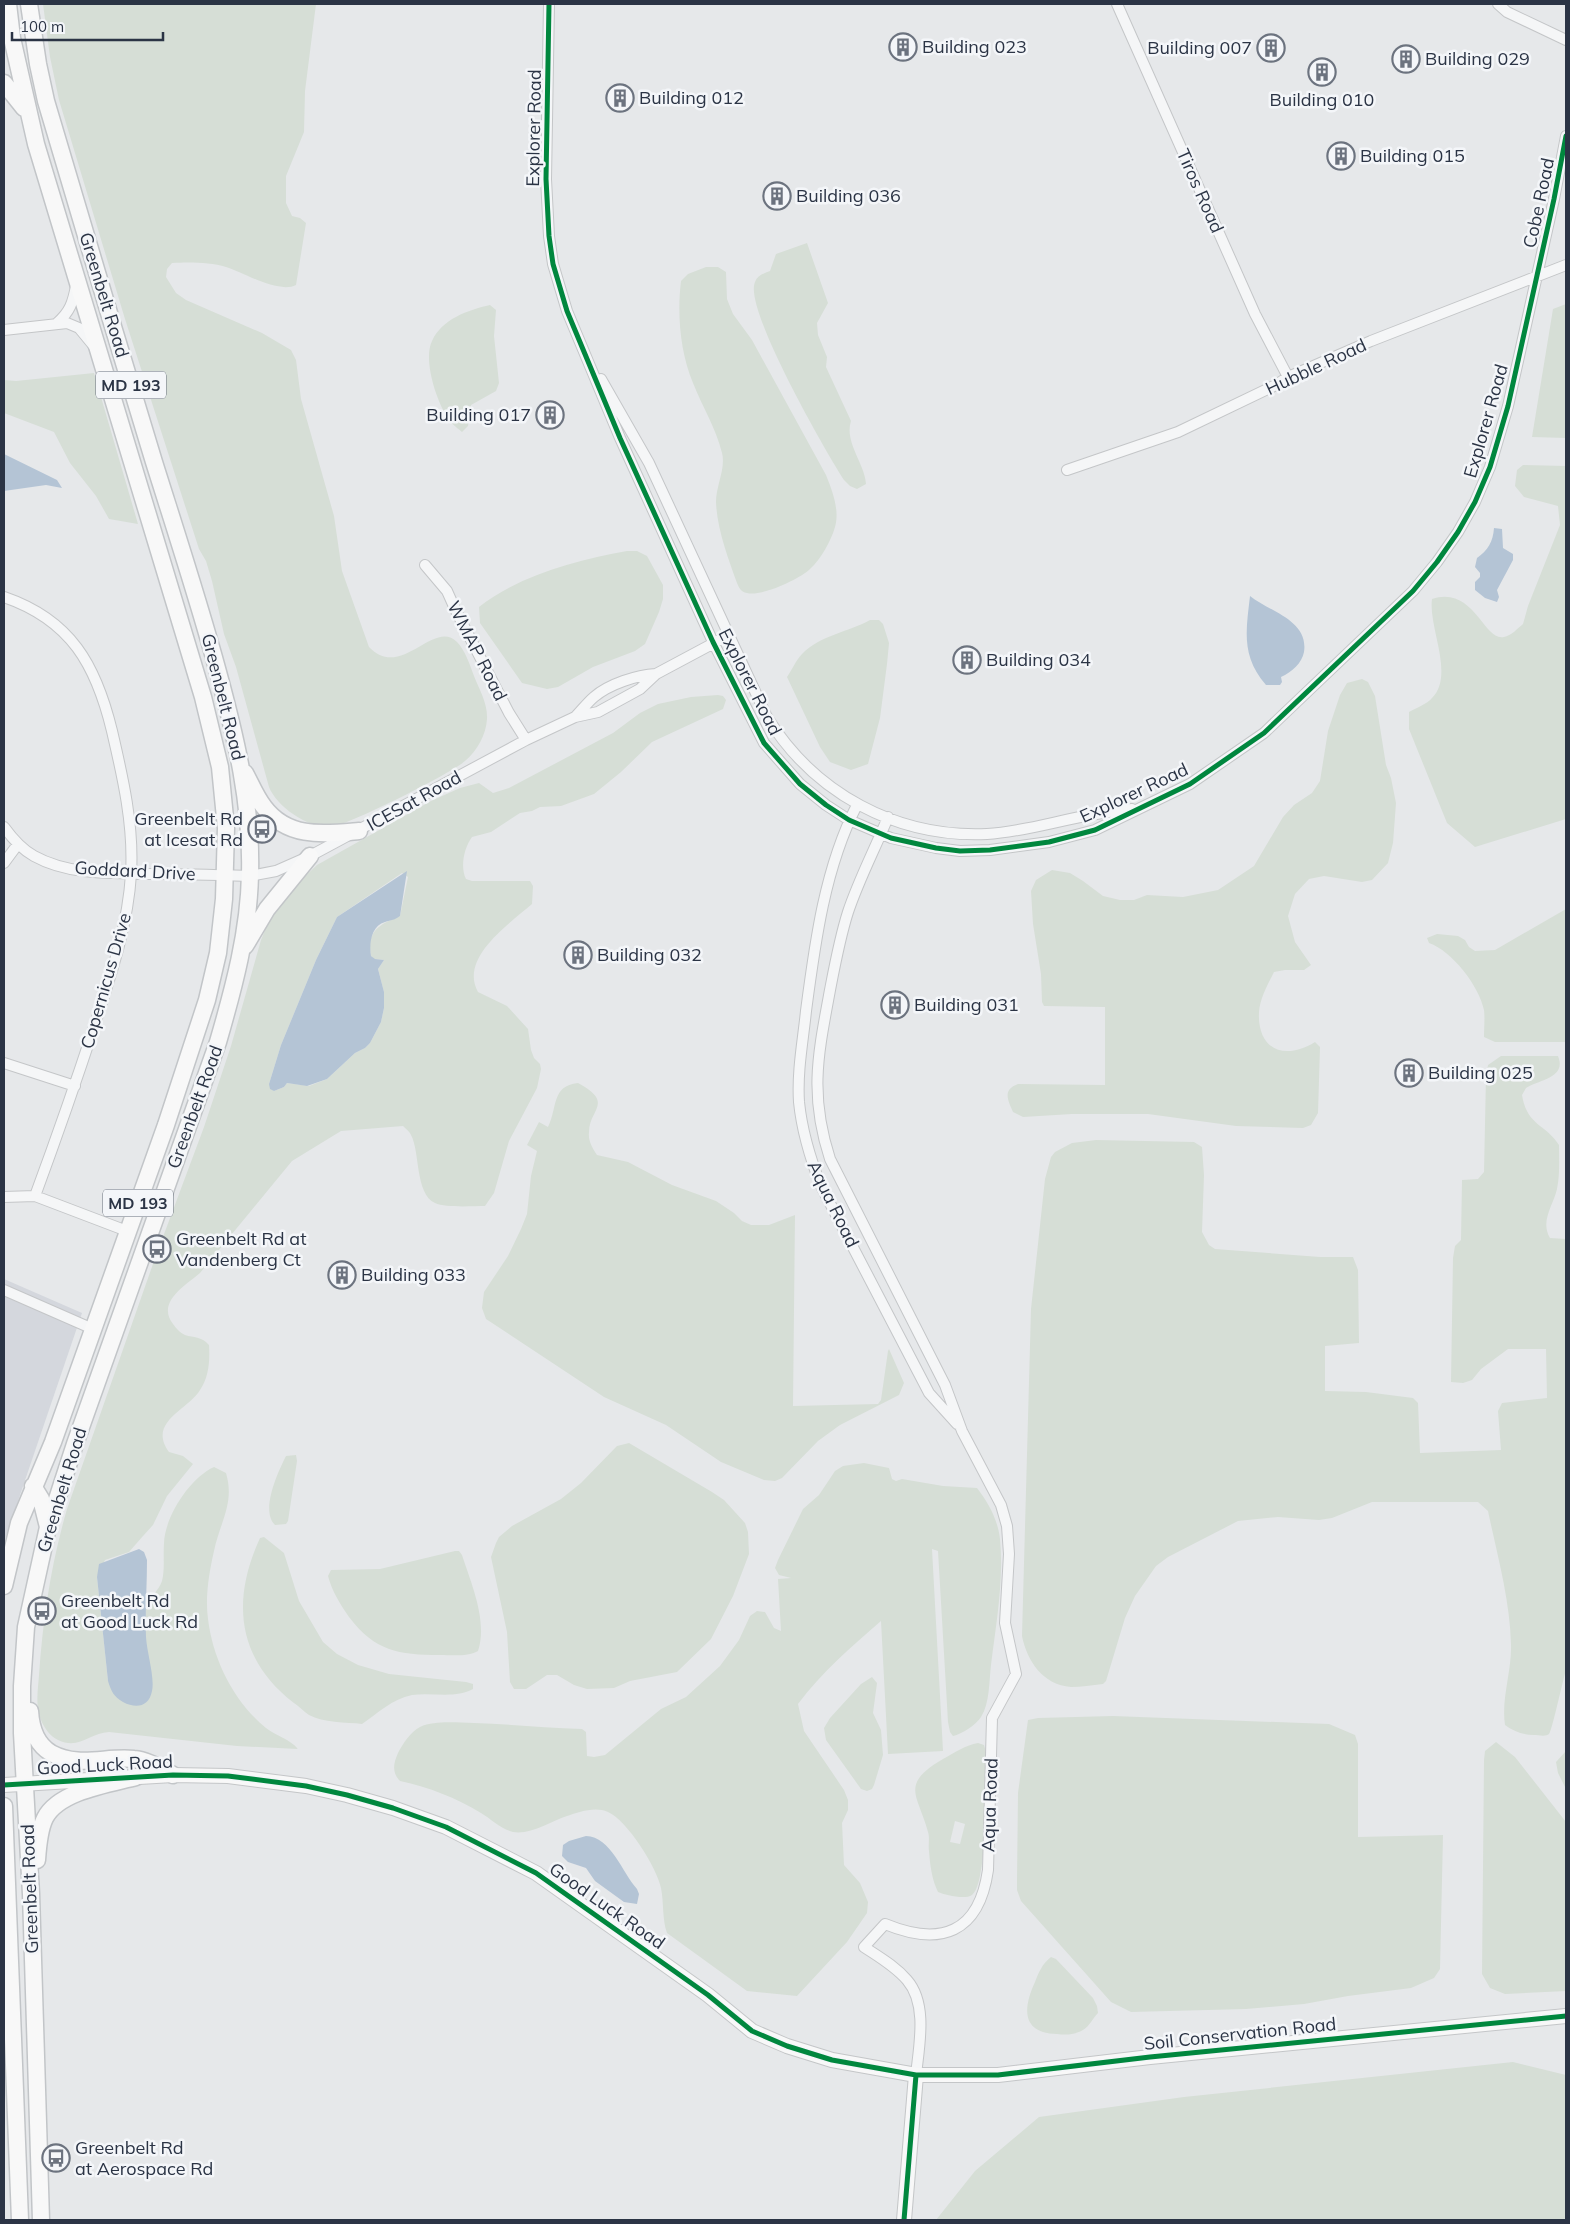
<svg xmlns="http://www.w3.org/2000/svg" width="1570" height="2224" font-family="Mulish,sans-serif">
<rect width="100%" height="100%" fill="#e6e8ea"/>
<path fill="#d4d7dd" d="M4,1279L82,1313L4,1542Z"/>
<path fill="#d6ded6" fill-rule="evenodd" d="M43,4H316L305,91L304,132L286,176V203L292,216L300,218L306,223L296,285C278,294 243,272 226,267C210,262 188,262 172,263L167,269L166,277L176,293L186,300L262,333L291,350L296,360L301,399L334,516L342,571L369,647C401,681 434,618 457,642C465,650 470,665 474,676C479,689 488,704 487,719C486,735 477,751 465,761C452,773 345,827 330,827C308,828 277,807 269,787L236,667L224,634L212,581L206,561L199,549L125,319L59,100L50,57Z
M807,243L828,303L817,323L818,335L827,357L826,367L851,421C844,442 865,464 866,484L857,489L850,486L844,480C826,452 743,308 755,282C757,276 764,273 770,271L776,254Z
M706,267H718L726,272L727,299L733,314L752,340L826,475C832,490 840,510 835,527C831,541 821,559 810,569C800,579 761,597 747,593C741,592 739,588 737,583C728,558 717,529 716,502C716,486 726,468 722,453C716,428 702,406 693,383C680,352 677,314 681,281L688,274Z
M1566,304V438L1532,437L1553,309Z
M490,305L496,310L494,336L499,383L496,391L471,405L468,426L462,432C456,427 449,422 446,415C436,399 423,359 432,341C442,319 468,310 490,305Z
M94,373L138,524L109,519L96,496L70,463L54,432L4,413V380L16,381Z
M1523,465L1566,466V819L1475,847L1447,823L1409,729V712C1416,708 1427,704 1432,698C1455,675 1428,627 1432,599C1474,585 1484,642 1504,637C1511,636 1518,628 1523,624L1528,606L1560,525L1558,506L1524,497L1515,486L1517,470Z
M627,551H637L647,556L663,585V599L659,612L645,644L635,651L593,667L558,687L547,689L522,683L480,623L479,607C520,575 577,560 627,551Z
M870,620H879L883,624L889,643L887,664L880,718L868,764L851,770L830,762L820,747L787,677C792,670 796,660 802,654C821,635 848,632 870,620Z
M1362,679L1368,682L1375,696L1386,765L1391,778L1396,803L1393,843L1388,863L1372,880L1362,882L1324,876L1309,879L1295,894L1288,916L1295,942L1311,965L1304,970H1285L1274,972C1268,984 1260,998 1259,1012C1257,1050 1285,1061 1315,1042L1320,1047L1318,1113L1311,1125L1303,1128L1236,1126L1148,1114H1072L1023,1117L1013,1112C1008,1100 1002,1090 1018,1084L1105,1085V1007L1044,1006L1042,1002L1041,974L1033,924L1031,891L1036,880L1052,870L1070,873L1083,881L1103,896L1120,900H1134L1147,895L1183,897L1218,890L1254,866L1283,817L1294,805L1312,793L1320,781L1328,731L1340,695L1347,683Z
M718,695L723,696L726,700L723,709L652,742L621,772L594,794L561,806L540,807L532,811L520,813L491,832L472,837C464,848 460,867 466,879L472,881H530L533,886L532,904C509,924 459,958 478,992L507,1006L528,1029L531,1050L534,1058L540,1064L541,1069L537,1088L509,1141L494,1193L485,1206C472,1206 446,1208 435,1203C415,1194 420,1151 411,1135C410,1132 406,1129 403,1126L341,1131L292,1161L200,1273C186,1285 156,1302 173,1324C176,1328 180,1333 185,1335C194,1338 201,1336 209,1345C210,1360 209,1377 200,1390C188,1410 147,1422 169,1452L183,1456L193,1464L167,1496L153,1525L143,1536L129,1552L105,1560L97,1577L108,1681L152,1691C151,1663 141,1635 146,1607C148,1598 159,1591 162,1581C165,1569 163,1556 164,1543C165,1516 190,1478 214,1467L226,1473C235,1503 220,1522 214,1551C209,1573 205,1597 208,1619C213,1660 234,1702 266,1728C276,1736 290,1739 298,1749L237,1746L109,1732C90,1733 79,1750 58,1740C51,1737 44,1728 41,1720C35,1707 38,1689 39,1675C43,1618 51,1564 67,1509L154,1261L204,1127L231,1046L261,940L271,916L299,882L317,865L431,801L460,788L479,783L493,793L509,788L613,733L640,713L658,704L691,697ZM402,873L408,877L400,916C380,924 366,931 371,956L374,959L384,960L378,969L384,992V1008L381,1022L370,1043L365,1048L355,1053L327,1079L309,1086L287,1083L284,1087L274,1091L269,1084L281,1045L316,960L337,917Z
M1566,909V1042H1495L1484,1037C1484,1029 1485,1018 1484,1010C1479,986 1452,951 1429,943L1427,938L1437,934L1458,936L1465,940L1469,947L1475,951L1495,950Z
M1501,1056H1558C1567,1078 1539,1080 1526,1088L1522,1095C1527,1126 1546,1124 1559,1145C1559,1159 1560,1175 1557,1189C1553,1206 1540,1221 1550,1238L1566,1239V1670C1563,1679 1552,1731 1549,1734C1546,1737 1538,1735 1534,1735C1523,1735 1513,1731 1505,1725C1501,1699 1512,1671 1511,1644C1510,1600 1497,1554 1488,1511L1478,1502H1372L1332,1518L1319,1520L1278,1517L1238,1521L1168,1557L1156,1566L1135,1596L1125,1618L1106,1681L1103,1684C1092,1685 1081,1687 1071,1687C1043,1685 1027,1661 1022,1636L1031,1309L1045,1179L1051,1157L1055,1152L1072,1143L1096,1140L1194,1142L1202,1147L1204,1175L1202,1232L1209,1245L1215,1249L1320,1257H1353L1358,1270L1359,1343L1325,1346V1391L1366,1392L1413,1398L1418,1403L1420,1453L1501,1450L1498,1411L1502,1403L1547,1398L1546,1349H1508L1481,1369L1472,1380L1463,1383L1451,1382L1453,1258L1455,1246L1461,1240L1462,1180L1478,1179L1484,1172L1486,1076L1488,1065Z
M578,1083C615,1103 589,1109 589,1132C588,1141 592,1147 597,1155L628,1162L672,1185L716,1201L734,1213L742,1221L751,1225H769L795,1215L793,1406L878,1404L881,1400L888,1351L889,1349L904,1383L899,1395L840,1425L818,1441L782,1478L775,1481L764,1480L721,1462L666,1425L604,1397L486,1319L482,1308L484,1292L508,1256L521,1229L527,1214L531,1176L537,1151L527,1145L539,1122L548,1127C558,1107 551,1086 578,1083Z
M629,1443L712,1492L724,1500L745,1523L748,1532L749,1554L733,1596L711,1639L677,1672L630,1681L614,1688L587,1689L574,1685L557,1675H547L526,1689H514L510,1682L507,1632L491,1557L496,1543L499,1537L512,1526L561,1499L581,1483L617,1446Z
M296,1455L297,1461L288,1521L286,1524L275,1525C260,1511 278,1472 286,1456Z
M864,1463L889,1468L892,1479L896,1481L902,1479L943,1486L977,1488C988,1502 998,1520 1000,1539C1004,1581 996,1624 991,1665C989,1681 990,1703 981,1717C976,1725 962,1734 953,1736L950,1732L948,1722L938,1551L932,1549L943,1751L888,1754L881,1621C851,1647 822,1672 798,1704L804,1731L844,1790L848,1800V1810L842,1823L844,1865L860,1883L868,1902L867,1913L847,1942L797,1996L747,1991L667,1933C662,1919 664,1903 661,1888C657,1868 627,1820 608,1812C595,1806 579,1812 567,1816C551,1821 531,1835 513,1832C501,1829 491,1819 481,1813C456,1798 429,1787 400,1781C392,1773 393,1764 398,1753C402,1745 411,1731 420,1727C436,1720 457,1723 474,1723C510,1724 546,1728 582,1729L586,1732L587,1756L594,1757L605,1755L661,1709L686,1697L720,1666L739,1640L750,1616L757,1611L765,1612L774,1628L781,1631L778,1579L791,1578L779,1575L775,1568L778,1560L803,1509L819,1495L835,1471L843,1466Z
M264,1537L284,1553L299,1601L323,1642L337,1654L358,1665L389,1674L466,1682L473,1684V1689C456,1699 431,1692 412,1695C392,1699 378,1713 362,1724C346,1722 323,1723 309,1715C304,1712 299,1706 294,1703C237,1659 231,1601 260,1538Z
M455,1551H459L462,1555C471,1583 488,1621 478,1651C467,1657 452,1655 440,1655C398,1655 375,1651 349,1617C340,1604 332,1591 328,1576L331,1570L380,1569Z
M872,1677L877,1683L873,1713L881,1730L883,1755L874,1785L872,1789L867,1791L861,1789L826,1740L824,1728L830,1718L861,1684Z
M1113,1716L1329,1724L1355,1735L1358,1744V1837L1443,1835L1440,1969L1434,1978L1411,1988L1348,1996L1304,2004L1246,2009L1131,2012L1111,2002L1021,1901L1017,1890V1879L1018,1793L1028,1720L1038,1718Z
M1496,1742L1515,1757L1566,1822V1991L1505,1994L1490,1988L1482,1974L1484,1760L1485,1751Z
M978,1743L984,1745L986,1752C986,1775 988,1885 972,1895C965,1900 945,1895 938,1892C932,1880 930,1865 929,1851C928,1845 930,1838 928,1832C918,1794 899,1785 943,1759C954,1753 966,1745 978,1743ZM955,1821L965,1824L960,1844L950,1842Z
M1566,1751V1789L1558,1773L1556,1762Z
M1051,1957L1056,1959L1093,1998L1097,2006L1098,2013C1093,2018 1089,2027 1083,2030C1074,2035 1066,2035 1057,2034C1021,2033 1023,2008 1035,1982C1039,1972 1042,1964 1051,1957Z
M1513,2062L1566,2075V2220H936L975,2171L1039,2117L1184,2097Z"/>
<path fill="#b4c4d5" d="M4,454L57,480L62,488L46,485L4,491Z
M1494,528L1502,529L1503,548L1513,554V560L1497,590L1499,597L1497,602L1485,598L1475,590V582L1480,577V573L1475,567L1477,558C1488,550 1493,542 1494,528Z
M1250,596C1268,611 1309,620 1304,652C1302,663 1292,672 1281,677L1282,682L1280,685H1266C1241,656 1246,631 1250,596Z
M407,871L400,916C395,920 391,920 385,922C371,926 369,944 371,956L375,959L384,960L378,969L384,992V1008L381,1022L370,1043L365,1048L355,1053L327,1079L307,1086L287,1083L284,1087L274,1091L270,1089L269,1084L281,1045L316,960L337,917Z
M139,1549L144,1552L147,1560C147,1586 145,1612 146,1637C147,1653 155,1678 152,1691C149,1707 136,1709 123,1702C114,1697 111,1691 108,1681L97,1577L99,1564Z
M586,1836C611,1837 622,1872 637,1889L639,1894L637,1904L624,1902L595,1881L586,1868L568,1862L562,1856L563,1845L569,1841Z"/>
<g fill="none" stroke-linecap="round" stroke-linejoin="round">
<g stroke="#c4c6c8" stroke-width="12">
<path id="street" d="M549,4L546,179L549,236L553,264L567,311L620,438L713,642L764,743L800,784L826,805L849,820L891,838L936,848L960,851L990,850L1049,842L1095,830L1190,784L1264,733L1413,591L1437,562L1458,532L1475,502L1490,467L1508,406L1554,199L1566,136
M1117,4L1255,314L1288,377
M1498,4L1507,12L1566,40
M57,323C70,312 73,302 76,286
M4,330L67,323L79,328L93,345
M601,379L649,463L767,717C814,793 896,838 987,834C1022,832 1056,821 1091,815C1104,812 1118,811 1132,809
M1067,470L1178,432L1276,385L1288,377L1371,341L1566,265
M425,565L447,591L456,611L509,713L526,740
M4,597C71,620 96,665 112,731C123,778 134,826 131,874C128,925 111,975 95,1024C76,1082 56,1139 35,1196
M575,717C581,711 587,703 594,697C609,684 637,675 656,674
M857,805C825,867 815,942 806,1011C803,1041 797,1071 799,1102C802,1132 810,1158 821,1186L929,1393L957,1424
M888,817C875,849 859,879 848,912C840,937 835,964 830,990C818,1055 809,1094 830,1159L945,1385L962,1431L1001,1505L1007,1526L1009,1554L1005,1623L1016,1674L992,1718L988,1870C979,1933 941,1947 885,1924L864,1947C879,1957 895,1966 907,1980C928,2004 919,2046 916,2075
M4,827C12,838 21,849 34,856C70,876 115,873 154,874C186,874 218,875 250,876L276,871L310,856L526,740L575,717L598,712L640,689L656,674L729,635
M4,863L18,844
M4,1063L75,1086
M4,1197L35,1196L127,1231
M4,1290L93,1329"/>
</g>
<g stroke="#c4c6c8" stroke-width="16">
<path id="secondary" d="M4,1785L173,1775L228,1776L306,1786L347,1795L393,1808L446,1827L536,1873L708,1995L752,2031L787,2046L832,2060L916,2075H998L1150,2057L1566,2016
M904,2220L916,2075"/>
</g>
<g stroke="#c2c5c8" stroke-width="19">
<path id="primary" d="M29,4L38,64L46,101C82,221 117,342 154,462C176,532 199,602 218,672C236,738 252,805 250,874C249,931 234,987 218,1042L75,1444L48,1527L26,1627L22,1686V1733L31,1894L41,2220
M4,83L24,108
M245,773C251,784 256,797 264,807C288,839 324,834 359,831
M245,946L267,909L310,856
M33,1486L41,1499L48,1527
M4,1586L19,1523L53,1442L166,1125L207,1000L218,953L224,899L226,828L220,767L203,697L36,144L12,38L8,4
M30,1711C31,1728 36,1744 51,1753C79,1768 105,1756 134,1759C148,1760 161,1769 173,1775
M4,1806L20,2220
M37,1860C38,1846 39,1830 45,1818C59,1791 109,1784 136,1777"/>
</g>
<use href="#street" stroke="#f5f6f7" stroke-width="10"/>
<use href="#secondary" stroke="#f8f8f8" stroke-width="14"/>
<use href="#primary" stroke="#f8f8f8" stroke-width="16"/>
<g stroke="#f4f6f9" stroke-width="8">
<path id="cycleway" d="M549,4L546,179L549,236L553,264L567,311L620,438L713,642L764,743L800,784L826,805L849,820L891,838L936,848L960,851L990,850L1049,842L1095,830L1190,784L1264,733L1413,591L1437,562L1458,532L1475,502L1490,467L1508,406L1554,199L1566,136
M4,1785L173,1775L228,1776L306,1786L347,1795L393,1808L446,1827L536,1873L708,1995L752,2031L787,2046L832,2060L916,2075H998L1150,2057L1566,2016
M904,2220L916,2075"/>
</g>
<use href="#cycleway" stroke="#00873e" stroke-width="5"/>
</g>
<defs>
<g id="building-ring" transform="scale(1.4375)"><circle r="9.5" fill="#f4f6f9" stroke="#6c737f" stroke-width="1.5"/><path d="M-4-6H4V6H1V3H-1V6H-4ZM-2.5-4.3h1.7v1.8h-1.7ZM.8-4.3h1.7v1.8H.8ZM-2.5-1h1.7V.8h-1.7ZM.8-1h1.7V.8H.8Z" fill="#6c737f"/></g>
<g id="bus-ring" transform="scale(1.4375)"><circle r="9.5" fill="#f4f6f9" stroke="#6c737f" stroke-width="1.5"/><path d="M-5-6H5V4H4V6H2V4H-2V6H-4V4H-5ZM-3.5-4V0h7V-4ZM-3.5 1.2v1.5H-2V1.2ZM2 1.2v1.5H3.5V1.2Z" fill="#6c737f"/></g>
</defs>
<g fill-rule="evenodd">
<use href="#building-ring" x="903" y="47"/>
<use href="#building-ring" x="1271" y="48"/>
<use href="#building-ring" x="1406" y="59"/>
<use href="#building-ring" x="1322" y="72"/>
<use href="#building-ring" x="620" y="98"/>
<use href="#building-ring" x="1341" y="156"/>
<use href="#building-ring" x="777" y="196"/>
<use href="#building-ring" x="550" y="415"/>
<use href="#building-ring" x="967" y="660"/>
<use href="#bus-ring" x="262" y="829"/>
<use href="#building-ring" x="578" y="955"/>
<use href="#building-ring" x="895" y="1005"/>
<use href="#building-ring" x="1409" y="1073"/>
<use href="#bus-ring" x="157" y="1249"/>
<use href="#building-ring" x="342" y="1275"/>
<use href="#bus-ring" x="42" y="1611"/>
<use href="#bus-ring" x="56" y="2158"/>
</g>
<g text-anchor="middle" stroke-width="5" stroke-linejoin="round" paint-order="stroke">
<g fill="#f4f6f9" stroke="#676e7b" stroke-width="1">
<rect x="96" y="371.5" width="70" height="27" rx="4"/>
<rect x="103" y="1189.5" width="70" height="27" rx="4"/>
</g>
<g font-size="16" font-weight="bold" fill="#2b3445">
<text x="131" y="391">MD 193</text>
<text x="138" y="1209">MD 193</text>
</g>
<g font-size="18" fill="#2b3445" stroke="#f4f6f9" text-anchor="start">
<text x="922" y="53">Building 023</text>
<text x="1252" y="54" text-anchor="end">Building 007</text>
<text x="1425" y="65">Building 029</text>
<text x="639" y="104">Building 012</text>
<text x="1322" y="106" text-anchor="middle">Building 010</text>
<text x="1360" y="162">Building 015</text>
<text x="796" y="202">Building 036</text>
<text x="531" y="421" text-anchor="end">Building 017</text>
<text x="986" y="666">Building 034</text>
<text x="243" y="825" text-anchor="end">Greenbelt Rd<tspan x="243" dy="21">at Icesat Rd</tspan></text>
<text x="597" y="961">Building 032</text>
<text x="914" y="1011">Building 031</text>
<text x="1428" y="1079">Building 025</text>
<text x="176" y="1245">Greenbelt Rd at<tspan x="176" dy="21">Vandenberg Ct</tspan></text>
<text x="361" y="1281">Building 033</text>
<text x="61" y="1607">Greenbelt Rd<tspan x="61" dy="21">at Good Luck Rd</tspan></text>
<text x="75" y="2154">Greenbelt Rd<tspan x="75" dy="21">at Aerospace Rd</tspan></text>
</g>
<g font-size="18" fill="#2b3445" stroke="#f4f6f9">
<text transform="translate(534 128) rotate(-89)" y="6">Explorer Road</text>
<text transform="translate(1200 191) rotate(66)" y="6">Tiros Road</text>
<text transform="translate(1539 203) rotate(-78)" y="6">Cobe Road</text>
<text transform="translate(104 295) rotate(73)" y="6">Greenbelt Road</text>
<text transform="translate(1316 367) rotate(-25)" y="6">Hubble Road</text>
<text transform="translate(1486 421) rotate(-74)" y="6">Explorer Road</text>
<text transform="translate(477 651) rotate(63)" y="6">WMAP Road</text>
<text transform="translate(750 682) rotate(63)" y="6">Explorer Road</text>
<text transform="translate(223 697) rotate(76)" y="6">Greenbelt Road</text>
<text transform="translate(1134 793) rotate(-25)" y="6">Explorer Road</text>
<text transform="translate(414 801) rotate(-29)" y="6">ICESat Road</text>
<text transform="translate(135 871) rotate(3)" y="6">Goddard Drive</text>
<text transform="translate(106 981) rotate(-74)" y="6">Copernicus Drive</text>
<text transform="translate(195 1107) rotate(-70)" y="6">Greenbelt Road</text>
<text transform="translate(833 1204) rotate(64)" y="6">Aqua Road</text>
<text transform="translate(62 1490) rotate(-73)" y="6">Greenbelt Road</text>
<text transform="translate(105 1765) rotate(-3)" y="6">Good Luck Road</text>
<text transform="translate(990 1805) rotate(-88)" y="6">Aqua Road</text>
<text transform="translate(30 1889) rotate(-92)" y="6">Greenbelt Road</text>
<text transform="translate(607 1906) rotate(35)" y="6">Good Luck Road</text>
<text transform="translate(1240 2034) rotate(-6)" y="6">Soil Conservation Road</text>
</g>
</g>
<rect width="1570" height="2224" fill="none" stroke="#2b3445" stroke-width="10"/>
<path d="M12 32v8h151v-8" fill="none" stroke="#2b3445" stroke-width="2.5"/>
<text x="20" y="32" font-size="15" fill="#2b3445" stroke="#f4f6f9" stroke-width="4" paint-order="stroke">100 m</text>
</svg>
